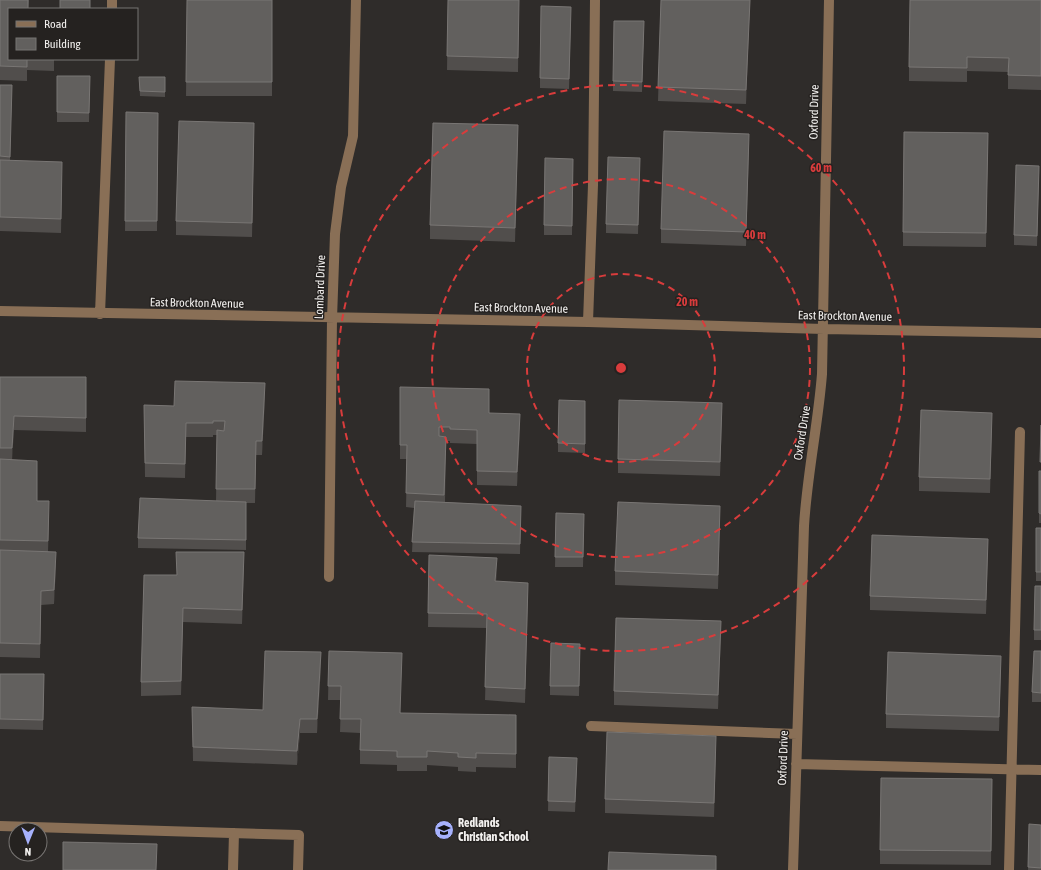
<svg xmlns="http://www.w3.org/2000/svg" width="1041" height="870" font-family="'Asap Condensed',sans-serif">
<rect width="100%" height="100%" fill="#2f2c2a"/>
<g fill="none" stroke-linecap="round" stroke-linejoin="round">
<path stroke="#896f56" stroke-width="10" d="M112,9V0
M0,311L588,322L824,329L1041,333
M100,314L110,59
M588,322L593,185L595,0
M329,577L332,319L335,234L341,187L353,136L356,0
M591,726L797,734
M796,764L1041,770
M0,826L299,835L298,870
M233,870L234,833
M793,870L804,526C807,475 818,425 822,374L829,0
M1009,870L1020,432"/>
</g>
<path fill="#514e4c" d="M0,0H29L28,9H9V59H54V71L27,70V81L0,80Z
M187,0H272V96H186Z
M448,0H519L518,72L447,70Z
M661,0H750L746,104L658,101Z
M1041,0V90L1008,89V72L967,71V82L909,81V67Z
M571,17L569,89L540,88V78Z
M644,31L642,92L613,91V81Z
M57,76H90L89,122H57Z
M139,77H165V97L140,96Z
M0,85H12L10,160L62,176L61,233L0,231Z
M126,112L158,113L157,231H125Z
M988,133L986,247L903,246V232Z
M254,137L252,237L176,235V221Z
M518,139L515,242L430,239V225Z
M749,148L746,246L661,243V229Z
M640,158L638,234L606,233V224Z
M573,159L572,235H544V225Z
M1039,176L1037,246L1014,245V235Z
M0,377H86V432L14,430L12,460L37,501L49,515L48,551L56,566L54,604L41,605L40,658L0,657Z
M400,387L489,413L520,428L517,486L477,485V444L450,443V441H446L445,502L521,506L520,554L412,552L414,508L406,507L407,459H400Z
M265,397L262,455H256L255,503H246V550L138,548V538L216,501L217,435H213V437H186L185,478L145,477L144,405L174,406Z
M585,401V453L558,452V443Z
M722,417L720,476L618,473V459Z
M992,427L990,493L919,491V477Z
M1039,471H1041V523H1039Z
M556,513L584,524L583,567H555Z
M720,520L718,589L615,585V571Z
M1036,528H1041V581H1036Z
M988,553L986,614L870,610V596Z
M429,555L497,572L496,581L528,596L525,703L485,700L487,628L428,627Z
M244,566L242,624L183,622L181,695L141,696V682L176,575Z
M1041,586V640H1034V630Z
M721,635L718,709L614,705V691Z
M580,644L579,696L550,695V686Z
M329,651L401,713L516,715V768L476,767V772L458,771V767L427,765V771H397V765L360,764V733L340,732L341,700H328Z
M1041,651V702H1032V692Z
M321,666L317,733H300L297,765L193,761L192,707L263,710Z
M1001,670L999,731L886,728V714Z
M0,674H44L43,730L0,729Z
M716,750L714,817L605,813V799Z
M549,757L577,768L575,812L548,811Z
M992,779L991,865L880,864V850Z
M1029,824L1041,825V870H1028Z"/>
<path fill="#3c3937" d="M750,0L746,104V90Z
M518,125V139L515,242V228Z
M749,134V148L746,246V232Z
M265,383V397L262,455V441Z
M722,403V417L720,476V462Z
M992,413V427L990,493V479Z
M520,414V428L517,486V472Z
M14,416V430L12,462V448Z
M49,501V515L48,555V541Z
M720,506V520L718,589V575Z
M988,539V553L986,614V600Z
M56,552V566L54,604V590Z
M244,552V566L242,624V610Z
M497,558V572L495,595V581Z
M528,583V596L525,703V689Z
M721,621V635L718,709V695Z
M321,652V666L317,733V719Z
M1001,656V670L999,731V717Z
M300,719V733L297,765V751Z
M716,736V750L714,817V803Z"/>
<path fill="#62605e" stroke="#797674" d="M0,0H28V9H9V59H27V67L0,66Z
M60,0H90V9H60Z
M187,0H272V82H186Z
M448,0H519L518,58L447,56Z
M661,0H750L746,90L658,87Z
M910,0H1041V76L1008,75L1009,58L967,57V68L909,67Z
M541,6L571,7L569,79L540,78Z
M614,21H644L642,82L613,81Z
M57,76H90L89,113L57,112Z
M139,77H165V92L140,91Z
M0,85H12L10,157L0,156Z
M126,112L158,113L157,221H125Z
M179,121L254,123L252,223L176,221Z
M433,123L518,125L515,228L430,225Z
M664,131L749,134L746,232L661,229Z
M904,132L988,133L986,233L903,232Z
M608,157L640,158L638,225L606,224Z
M545,158L573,159L572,226L544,225Z
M0,160L62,162L61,219L0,217Z
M1016,165L1039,166L1037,236L1014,235Z
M0,377H86V418L14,416L12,448H0Z
M175,381L265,383L262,441H256L255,489H216L217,430L224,431L225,421H213V423H186L185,464L145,463L144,405L174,406Z
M400,387L489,389V413L520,414L517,472L477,471V430L450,429V427H439V436L446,437L444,495L406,493L407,445H400Z
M559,400L585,401V444L558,443Z
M619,400L722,403L720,462L618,459Z
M921,410L992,413L990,479L919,477Z
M1041,425V462H1040Z
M0,459L37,461V501H49L48,541L0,540Z
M1039,471H1041V514L1039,513Z
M140,498L246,502V540L138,538Z
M415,501L521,506L520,544L412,542Z
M618,502L720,506L718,575L615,571Z
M556,513L584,514L583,557H555Z
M1036,528H1041V572H1036Z
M872,535L988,539L986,600L870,596Z
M0,550L56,552L54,590L41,591L40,644L0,643Z
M176,552H244L242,610L183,608L181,681L141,682L144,575H177Z
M429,555L497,558L495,581L528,583L525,689L485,687L487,614L428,613Z
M1035,586H1041V630H1034Z
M616,618L721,621L718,695L614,691Z
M551,643L580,644L579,686H550Z
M265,651L321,652L317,719H300L297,751L193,747L192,707L263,710Z
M329,651L402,653L400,713L516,715V754L476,753V758L458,757V753L427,751V757H397V751L360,750L361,719H340L341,686H328Z
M1034,651H1041V693L1032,692Z
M888,652L1001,656L999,717L886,714Z
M0,674H44L43,720L0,719Z
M607,732L716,736L714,803L605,799Z
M549,757L577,758L575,802L548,801Z
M881,778L992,779L991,851L880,850Z
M1029,824L1041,825V868L1028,867Z
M63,842L157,844L156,870H63Z
M609,852L716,856V870H608Z"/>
<g fill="none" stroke="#d93c3c" stroke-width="2" stroke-dasharray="7 5">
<circle cx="621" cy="368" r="94"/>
<circle cx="621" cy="368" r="189"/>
<circle cx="621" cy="368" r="283"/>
</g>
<defs>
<g id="school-disc" transform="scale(1)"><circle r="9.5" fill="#a6b1fc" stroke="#252220"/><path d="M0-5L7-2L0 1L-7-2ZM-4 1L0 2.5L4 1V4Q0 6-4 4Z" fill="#111"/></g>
</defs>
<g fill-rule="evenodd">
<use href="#school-disc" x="444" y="830"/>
</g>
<g text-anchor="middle" stroke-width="3" stroke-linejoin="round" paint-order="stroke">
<g font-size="12" fill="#f2f0ee" stroke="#252220">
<text transform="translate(814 112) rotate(-89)" y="4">Oxford Drive</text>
<text transform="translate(320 287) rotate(-88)" y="4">Lombard Drive</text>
<text transform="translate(197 303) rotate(1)" y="4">East Brockton Avenue</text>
<text transform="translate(521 308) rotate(1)" y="4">East Brockton Avenue</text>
<text transform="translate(845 316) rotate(1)" y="4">East Brockton Avenue</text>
<text transform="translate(802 433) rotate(-81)" y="4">Oxford Drive</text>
<text transform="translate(783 758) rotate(-88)" y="4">Oxford Drive</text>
</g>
<g font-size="12" font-weight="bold" fill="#f2f0ee" stroke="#252220" text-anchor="start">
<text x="458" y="827">Redlands<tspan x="458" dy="14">Christian School</tspan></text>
</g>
</g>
<circle cx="621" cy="368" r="6" fill="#d93c3c" stroke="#252220" stroke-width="2"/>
<g font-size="12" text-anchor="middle" font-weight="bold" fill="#d93c3c" stroke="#252220" stroke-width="3" stroke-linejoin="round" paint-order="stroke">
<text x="821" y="172">60 m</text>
<text x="755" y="239">40 m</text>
<text x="687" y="306">20 m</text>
</g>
<rect x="8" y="8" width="130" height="52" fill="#252220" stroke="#777472"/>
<rect x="16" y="21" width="20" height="6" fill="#896f56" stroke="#777472"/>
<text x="44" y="28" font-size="12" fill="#f2f0ee">Road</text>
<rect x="16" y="38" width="20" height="12" fill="#62605e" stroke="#777472"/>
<text x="44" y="48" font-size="12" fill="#f2f0ee">Building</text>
<g transform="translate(28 842) rotate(181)"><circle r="19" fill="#252220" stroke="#777472"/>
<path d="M0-3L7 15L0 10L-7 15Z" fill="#a6b1fc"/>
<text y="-6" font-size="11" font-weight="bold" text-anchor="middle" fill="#f2f0ee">N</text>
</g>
</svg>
